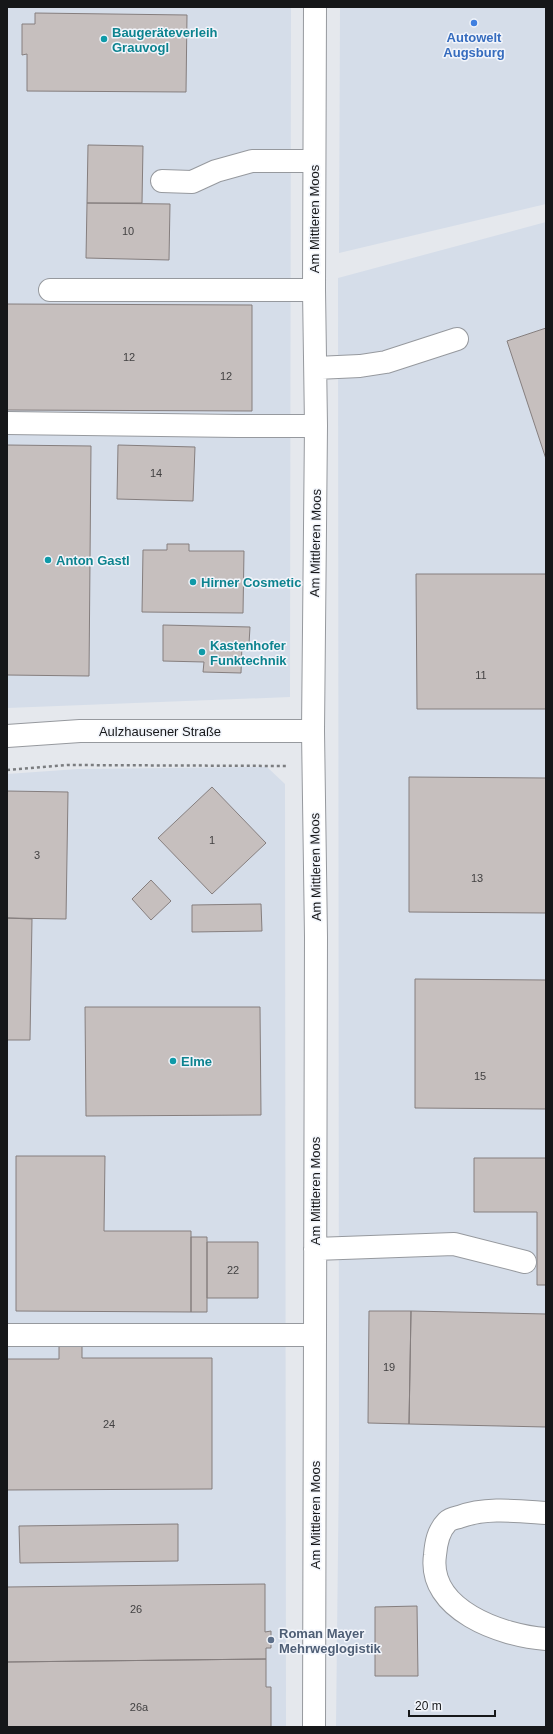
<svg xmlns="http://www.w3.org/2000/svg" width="553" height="1734" font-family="Helvetica,sans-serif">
<rect width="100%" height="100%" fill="#e5e8ed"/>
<path fill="#d5dde9" d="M7,7H291L290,697L7,708Z
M340,7H546V204L339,253Z
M546,222V1727H336L339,1460L338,278Z
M267,767L285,784L286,1727H7V774L78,769Z"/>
<path fill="#c6bfbe" stroke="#857e7e" d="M35,13L187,15L186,92L27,91V54L22,55V24H35Z
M88,145L143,146L142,203H87Z
M87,203L170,204L169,260L86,258Z
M7,304L252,305V411L7,410Z
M546,328V459L507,341Z
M7,445L91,446L89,676L7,675Z
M118,445L195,447L193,501L117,499Z
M167,544H189V551H244L243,613L142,612L143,550H167Z
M416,574H546V709H417Z
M163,625L250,627L249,644H242L241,673L203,672L204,662L163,661Z
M409,777L546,778V913L409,912Z
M212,787L266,843L212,894L158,838Z
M7,791L68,792L66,919L7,918Z
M151,880L171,901L151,920L132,899Z
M261,904L262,931L192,932V905Z
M7,918L32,919L30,1040H7Z
M415,979L546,980V1109L415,1108Z
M85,1007H260L261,1115L86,1116Z
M16,1156H105L104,1231H191V1312L16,1311Z
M474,1158H546V1285H537V1212H474Z
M191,1237H207V1312H191Z
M207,1242H258V1298H207Z
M369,1311H411L409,1424L368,1423Z
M411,1311L546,1314V1427L409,1424Z
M59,1340H82V1358H212V1489L7,1490V1359H59Z
M178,1524V1561L20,1563L19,1526Z
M265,1584V1632L271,1631V1648H266V1659L7,1662V1587Z
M417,1606L418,1676H375V1607Z
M266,1659V1687H271V1727H7V1662Z"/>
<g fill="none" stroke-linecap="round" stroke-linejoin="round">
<g stroke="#96999e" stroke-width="24">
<path id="minor" d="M162,181L192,182L216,171L252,161H314
M50,290H314
M316,368L360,366L386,362L457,339
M7,423L237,426H316
M7,736L80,731H313
M315,1249L454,1244L525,1262
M7,1335H315
M546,1513C517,1511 486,1507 459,1517C455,1518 450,1519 447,1522C438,1531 436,1543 435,1555C427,1610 502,1636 546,1639
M314,1727L316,937L313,731L316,426L314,290L315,7"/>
</g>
<path stroke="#7b7d80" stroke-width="2.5" stroke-dasharray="3 3" stroke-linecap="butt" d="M7,770L68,765L288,766"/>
<use href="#minor" stroke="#fff" stroke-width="22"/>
</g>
<circle fill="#3f7fe0" stroke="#f2f5fb" stroke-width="1.5" cx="474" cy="23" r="4"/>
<g fill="#0f9aa8" stroke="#f2f5fb" stroke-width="1.5">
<circle cx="104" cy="39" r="4"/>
<circle cx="48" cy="560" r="4"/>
<circle cx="193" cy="582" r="4"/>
<circle cx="202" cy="652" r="4"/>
<circle cx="173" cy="1061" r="4"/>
</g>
<circle fill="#5c6f8a" stroke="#f2f5fb" stroke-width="1.5" cx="271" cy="1640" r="4"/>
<g text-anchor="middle" stroke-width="3" stroke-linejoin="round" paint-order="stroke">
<g font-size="11" fill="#424142">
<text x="128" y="235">10</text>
<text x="129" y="361">12</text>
<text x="226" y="380">12</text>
<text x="156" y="477">14</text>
<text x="481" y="679">11</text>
<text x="212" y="844">1</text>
<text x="37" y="859">3</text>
<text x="477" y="882">13</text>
<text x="480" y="1080">15</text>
<text x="233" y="1274">22</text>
<text x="389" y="1371">19</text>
<text x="109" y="1428">24</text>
<text x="136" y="1613">26</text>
<text x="139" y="1711">26a</text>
</g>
<g font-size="13" font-weight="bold" fill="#0d838f" stroke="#f2f5fb" text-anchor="start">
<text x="112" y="37">Baugeräteverleih<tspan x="112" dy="15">Grauvogl</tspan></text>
<text x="56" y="565">Anton Gastl</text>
<text x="201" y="587">Hirner Cosmetic</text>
<text x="210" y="650">Kastenhofer<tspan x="210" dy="15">Funktechnik</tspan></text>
<text x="181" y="1066">Elme</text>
</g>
<g font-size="13" font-weight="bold" fill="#366cbe" stroke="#f2f5fb">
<text x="474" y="42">Autowelt<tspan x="474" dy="15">Augsburg</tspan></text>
</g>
<g font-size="13" fill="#161719" stroke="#f2f5fb">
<text transform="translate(314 219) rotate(-90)" y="5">Am Mittleren Moos</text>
<text transform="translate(315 543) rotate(-89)" y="5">Am Mittleren Moos</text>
<text x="160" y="736">Aulzhausener Straße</text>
<text transform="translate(315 867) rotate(-91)" y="5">Am Mittleren Moos</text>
<text transform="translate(315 1191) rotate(-90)" y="5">Am Mittleren Moos</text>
<text transform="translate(315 1515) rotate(-90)" y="5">Am Mittleren Moos</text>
</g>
<g font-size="13" font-weight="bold" fill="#4e5e75" stroke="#f2f5fb" text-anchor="start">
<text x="279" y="1638">Roman Mayer<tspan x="279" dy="15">Mehrweglogistik</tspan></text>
</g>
</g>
<rect width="553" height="1734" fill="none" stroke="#161719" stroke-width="16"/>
<path d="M409 1710v6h86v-6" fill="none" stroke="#161719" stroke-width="2"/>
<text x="415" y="1710" font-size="12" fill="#161719" stroke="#f2f5fb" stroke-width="3" paint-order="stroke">20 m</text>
</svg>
